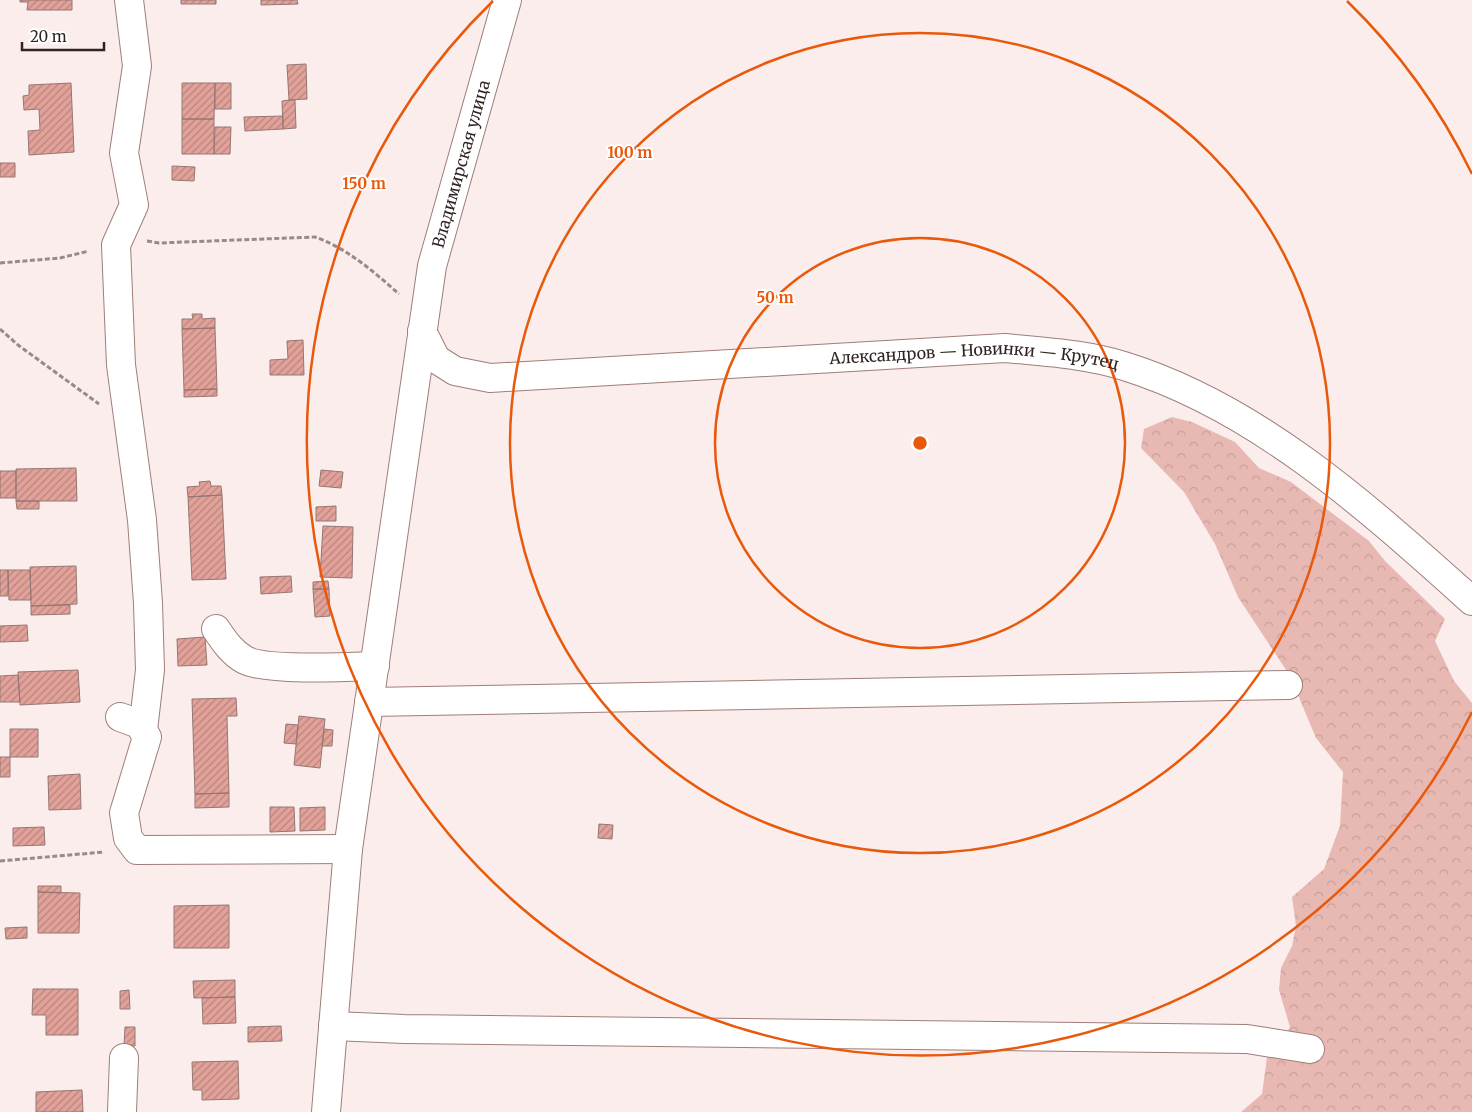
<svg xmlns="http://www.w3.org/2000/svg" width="1472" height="1112" font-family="Merriweather,serif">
<defs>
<pattern id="forest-crowns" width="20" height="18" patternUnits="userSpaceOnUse" patternTransform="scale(1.25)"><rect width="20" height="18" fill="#e8b9b3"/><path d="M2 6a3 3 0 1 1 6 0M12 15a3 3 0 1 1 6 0" fill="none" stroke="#c79f9a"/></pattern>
<pattern id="building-hatch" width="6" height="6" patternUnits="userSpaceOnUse" patternTransform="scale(1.25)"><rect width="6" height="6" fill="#e2a29a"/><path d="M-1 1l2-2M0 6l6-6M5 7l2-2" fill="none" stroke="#b8847d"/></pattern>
</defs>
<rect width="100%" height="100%" fill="#fbedeb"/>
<path fill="url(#forest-crowns)" d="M1172,417L1192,422L1235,442L1259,468L1291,482L1369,541L1385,561L1445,619L1435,641L1454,681L1472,703V1112H1241L1262,1094L1268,1050L1281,1042L1290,1027L1279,990L1281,968L1292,946L1296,926L1292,897L1324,869L1340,826L1343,772L1316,738L1290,676L1238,597L1215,544L1184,492L1141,448L1144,429Z"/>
<path fill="url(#building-hatch)" stroke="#967672" d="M20,0H72V10H27L28,2H20Z
M181,0H216V4H181Z
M261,0H297L298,4L261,5Z
M306,64L307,99L289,100L287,65Z
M71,83L74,152L29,155L28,131L40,130L39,109L24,110L23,96L29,95V85Z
M182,83H215L214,119H182Z
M215,83H231V109H215Z
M289,100H295L296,128L283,129L282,101Z
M283,116V129L245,131L244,117Z
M182,119H214V154H182Z
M215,127H231L230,154H214Z
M0,163H15V177H0Z
M172,166L195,167L194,181L172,180Z
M192,314H202V319L215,318V328L182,329V319H193Z
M215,328L217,389L184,390L182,329Z
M303,340L304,375H270V360L288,359L287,341Z
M217,389V396L184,397V390Z
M76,468L77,501H16V469Z
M321,470L343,472L341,488L319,486Z
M0,471H16V498H0Z
M210,481L211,486H221L222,495L188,497L187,487L200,486L199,482Z
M222,495L226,579L192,580L188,497Z
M16,501H39V509H17Z
M336,506V521H316V507Z
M323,526L353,527L352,578L320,577Z
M76,566L77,604L31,606L30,567Z
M0,570H8V596H0Z
M8,570H30L31,600H9Z
M291,576L292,592L261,594L260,577Z
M328,581L329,589H313V582Z
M313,589H329L330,616L315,617Z
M70,605V614L31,615V606Z
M27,625L28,641L0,642V626Z
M205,637L207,665L178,666L177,639Z
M78,670L80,702L20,705L18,672Z
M18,675L20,702H0V676Z
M236,698L237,716H227L229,793L195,794L192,699Z
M299,716L325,719L320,768L294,765Z
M286,724L298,725L296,744L284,743Z
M10,729H38V757H10Z
M324,729L333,730L332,746H322Z
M0,757H10V777H0Z
M80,774L81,809L49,810L48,776Z
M229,793V807L195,808V794Z
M270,807H294L295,831L270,832Z
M325,807V830L300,831V808Z
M599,824L613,825L612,839L598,838Z
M44,827L45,845L13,846V828Z
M38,886H61V893L38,892Z
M38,892L80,893L79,933H38Z
M229,905V948H174V906Z
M27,927V938L6,939L5,928Z
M235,980V997L194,998L193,981Z
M33,989H78V1035H46V1015H32Z
M129,990L130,1009H120V991Z
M235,997L236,1023L203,1024L202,998Z
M281,1026L282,1041L248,1042V1027Z
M125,1027H135V1046H124Z
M238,1061L239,1099L202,1100V1090H193L192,1062Z
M82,1090L83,1112H36V1092Z"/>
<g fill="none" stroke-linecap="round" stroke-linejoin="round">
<g stroke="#9e7e7a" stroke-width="30">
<g id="minor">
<path d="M129,0L137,66L124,153L134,205L116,245L121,365L142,520L148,603L150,670L143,730"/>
<path id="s1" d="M422,331L436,359L455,371L490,378L1005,348C1045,352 1086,354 1124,366C1259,408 1369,509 1472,601"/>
<path d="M216,629C224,641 232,653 245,660C266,671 348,667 375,666"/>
<path d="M369,702L1288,685"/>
<path d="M120,717L139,724L147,737L124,813L128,838L137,850L348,849"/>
<path d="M333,1026L404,1029L1247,1039L1310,1049"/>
<path d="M122,1112L124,1058"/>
<path id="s2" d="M326,1112L348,849L432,266L507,0"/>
</g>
</g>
<path stroke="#978a88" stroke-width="3" stroke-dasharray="5 2.5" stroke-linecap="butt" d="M147,241L159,243L315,237C347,248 374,272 399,294
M0,263L60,258L89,251
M0,329L18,345L99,404
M0,861L104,852"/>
<use href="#minor" stroke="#fff" stroke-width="28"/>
</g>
<g fill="none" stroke="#e8590c" stroke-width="2.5">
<circle cx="920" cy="443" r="205"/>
<circle cx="920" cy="443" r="410"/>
<path d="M1472 712A614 614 0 1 1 493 1M1347 1A614 614 0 0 1 1472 174"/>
</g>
<g text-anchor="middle" stroke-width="4" stroke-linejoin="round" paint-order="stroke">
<g font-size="16" fill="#302322" stroke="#fff">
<text dy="6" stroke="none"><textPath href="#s2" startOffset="959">Владимирская улица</textPath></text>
<text dy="6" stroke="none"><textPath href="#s1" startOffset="575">Александров — Новинки — Крутец</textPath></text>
</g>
</g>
<circle cx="920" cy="443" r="8" fill="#e8590c" stroke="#fff" stroke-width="2.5"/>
<g font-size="15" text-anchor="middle" font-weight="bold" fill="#e8590c" stroke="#fff" stroke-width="4" stroke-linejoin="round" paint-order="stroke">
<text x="630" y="158">100 m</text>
<text x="364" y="189">150 m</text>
<text x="775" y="303">50 m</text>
</g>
<path d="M22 42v8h82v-8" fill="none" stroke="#302322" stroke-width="2.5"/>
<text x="30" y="42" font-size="15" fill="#302322" stroke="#ffffff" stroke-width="4" paint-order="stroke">20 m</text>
</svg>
